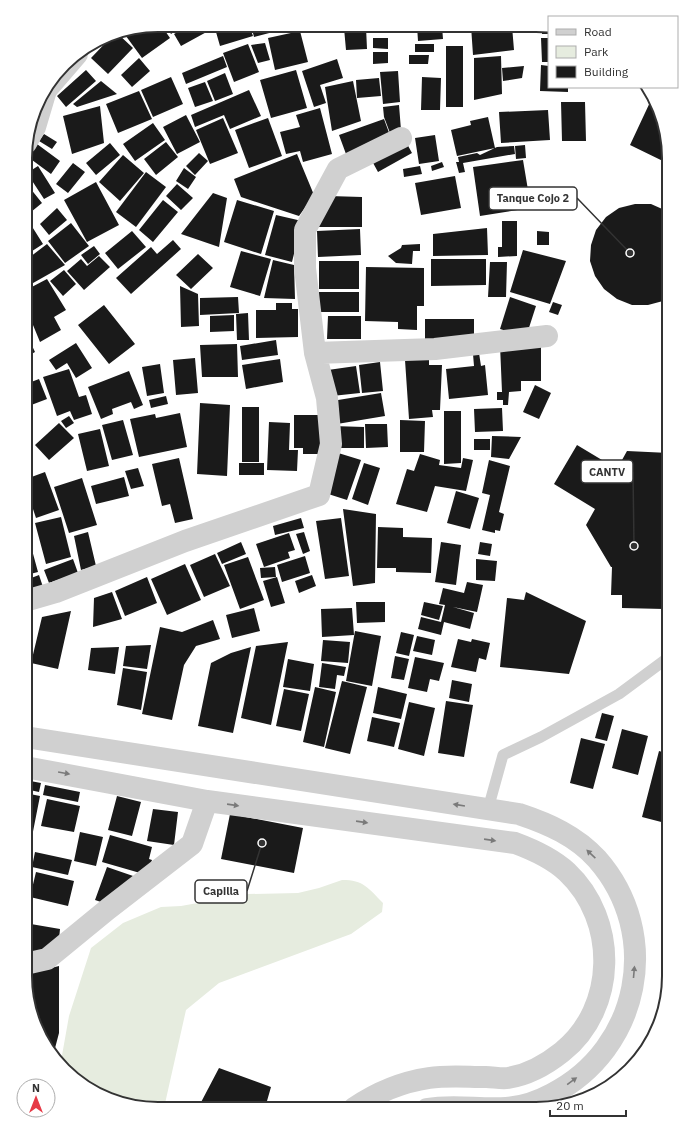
<svg xmlns="http://www.w3.org/2000/svg" width="694" height="1134" font-family="'IBM Plex Sans',sans-serif">
<rect width="100%" height="100%" fill="#fff"/>
<path fill="#e6ecdf" d="M342,880C364,880 368,888 383,903L382,912L351,934L219,983L186,1010L164,1108H141L77,1081L61,1061L69,1016L91,948L123,923L161,907L181,906L248,894L298,893L319,888Z
M595,1089L597,1091L587,1099L563,1104L578,1093Z"/>
<path fill="#1a1a1a" d="M158,25H161L170,38L142,58L123,32Z
M165,25H184L171,34Z
M190,25H210L212,29L181,46L174,34Z
M214,25H249L253,36L220,46Z
M251,25H296V26L254,37Z
M417,26H442L443,39L418,41Z
M471,26H512L514,50L473,55Z
M542,26H549V34H542Z
M366,27L367,49L346,50L344,28Z
M300,31L308,62L275,70L268,38Z
M115,33H117L133,48L108,74L91,58Z
M373,38H388V49L373,48Z
M541,38H549V62H542Z
M265,43L270,60L258,63L251,45Z
M248,44L259,72L234,82L223,53Z
M415,44H434V52H415Z
M446,46H463V107H446Z
M373,52H388V63L373,64Z
M409,55H429L428,64H409Z
M223,56L227,67L186,84L182,73Z
M501,56L502,94L474,100V58Z
M139,58L150,71L132,87L121,75Z
M337,59L343,78L320,85L326,103L314,107L302,71Z
M541,65L549,66V87H568V92L540,91Z
M524,66L522,78L503,81L502,68Z
M86,70L96,81L66,107L57,96Z
M296,70L307,108L271,118L260,80Z
M398,71L400,102L383,104L380,72Z
M225,73L233,94L215,101L207,81Z
M171,77L183,104L153,117L141,90Z
M422,77L441,78L440,110H421Z
M379,78L381,96L357,98L356,80Z
M101,81L117,94L77,107L73,104Z
M353,81L361,121L332,131L325,87Z
M205,82L213,101L195,107L188,88Z
M249,90L261,116L230,129L224,115L195,127L191,115Z
M139,91L152,119L118,133L106,104Z
M652,98L659,107L669,164L630,145Z
M561,102H585L586,141H562Z
M399,105L401,130L390,133L384,117L383,107Z
M100,106L104,143L72,154L63,116Z
M320,108L332,154L303,162L300,151L286,154L280,132L300,127L296,115Z
M548,110L550,140L501,143L499,112Z
M186,115L200,142L177,154L163,127Z
M488,117L495,148L457,156L451,130L471,125L470,121Z
M223,118L238,153L210,164L196,130Z
M268,118L282,156L249,168L235,130Z
M384,119L391,138L346,154L339,135Z
M153,123L165,140L135,161L123,144Z
M44,134L57,142L52,149L39,141Z
M435,135L439,161L419,164L415,138Z
M166,142L178,157L156,175L144,159Z
M406,142L412,153L378,172L372,161Z
M110,143L120,155L96,175L86,163Z
M37,144L60,161L51,174L28,157Z
M525,145L526,158L516,159L515,146Z
M514,146L515,154L463,163L465,172L459,173L456,162H459L458,157L477,153L480,155L497,147Z
M199,153L208,161L195,175L186,166Z
M297,154L314,195L299,216L241,197L234,179Z
M123,155L144,173L120,201L99,182Z
M523,160L531,208L480,216L473,167Z
M442,162L444,167L432,171L431,166Z
M73,163L85,172L68,193L56,184Z
M38,166L55,193L44,199L27,173Z
M420,166L422,174L404,177L403,169Z
M184,168L196,177L188,189L176,181Z
M146,172L166,187L136,227L116,212Z
M455,176L461,208L421,215L415,183Z
M96,182L119,225L87,242L64,200Z
M177,184L193,198L181,210L166,196Z
M30,188L42,203L31,212L26,207V191Z
M213,193L227,198L219,247L181,234Z
M329,196L362,197V227H318Z
M163,200L178,212L153,242L139,230Z
M237,200L274,211L261,254L224,242Z
M635,204H651L669,212V297L663,301L648,305H632L617,299L604,289L595,276L590,261L591,245L596,230L606,217L619,208Z
M57,208L67,220L49,235L40,224Z
M276,215L302,221L292,262L265,255Z
M26,217L43,244L26,255Z
M502,221H517V256L498,257V247H502Z
M71,223L89,246L65,263L48,241Z
M487,228L488,255L433,256V234Z
M360,229L361,255L318,257L317,231Z
M132,231L146,247L118,269L105,253Z
M537,231L549,232V245H537Z
M173,240L181,249L131,294L116,278L151,247L157,254Z
M47,244L65,265L26,287V260Z
M420,244V251H413L412,264L396,263L388,256L401,248L402,245Z
M94,246L100,254L88,264L81,255Z
M523,250L566,261L550,304L510,292Z
M241,251L271,259L260,296L230,287Z
M198,254L213,268L191,289L176,275Z
M99,256L110,267L84,290L67,271L81,259L87,266Z
M431,259H486V285L431,286Z
M273,260L294,265L295,299L264,298Z
M319,261H359V289H319Z
M490,262H507L506,297H488Z
M366,267L424,268V306H417V330L398,329V322L365,321Z
M64,270L76,284L63,296L50,281Z
M47,279L66,310L54,317L61,330L40,342L26,308V290Z
M180,286L198,294L199,326L181,327Z
M319,292H359V312H319Z
M238,297L239,313L200,315V298Z
M510,297L536,306L526,337L500,329Z
M553,302L562,305L558,315L549,312Z
M276,303H292V309H298V337L256,338V310H276Z
M104,305L135,344L109,364L78,325Z
M248,313L249,340H237L236,314Z
M234,315V331L210,332V316Z
M328,316H361V339H327Z
M425,319H474V337L425,342Z
M26,333L35,352L26,357Z
M276,340L278,355L242,360L240,346Z
M76,343L92,368L76,378L67,363L56,370L49,360Z
M541,343V381H521V391L509,392L508,405H503V400H497V392H502L500,345Z
M237,344L238,377H202L200,345Z
M479,353L481,366L485,365L488,395L449,399L446,369L474,366L473,354Z
M195,358L198,393L176,395L173,360Z
M429,358V365H442L440,410H432L433,417L409,419L405,360Z
M280,359L283,382L246,389L242,365Z
M380,362L383,391L362,393L359,365Z
M160,364L164,393L147,396L142,367Z
M356,366L360,393L332,396L328,370Z
M69,369L79,397L86,395L92,414L74,420L70,411L57,416L43,377Z
M129,371L143,405L134,409L131,402L112,409L113,414L101,419L88,387Z
M39,379L47,399L26,407V384Z
M535,385L551,393L539,419L523,412Z
M381,393L385,416L337,424L332,401Z
M166,396L168,404L151,408L149,400Z
M200,403L230,405L227,476L197,474Z
M242,407H259V462H242Z
M502,408L503,431L475,432L474,409Z
M444,411H461V463L444,464Z
M180,413L187,447L139,457L130,419L155,414L156,418Z
M294,415H322L321,454H303V448H294Z
M69,416L74,423L66,428L61,421Z
M123,420L133,455L112,460L102,425Z
M400,420L425,421L424,452H400Z
M269,422L290,423L289,450H298L297,471L267,470Z
M59,423L74,438L49,460L35,445Z
M365,424H387L388,447L366,448Z
M333,426L364,427V448H332Z
M100,429L109,466L87,471L78,434Z
M492,436L521,437L509,459L491,457Z
M474,439H490V450H474Z
M577,445L617,469L627,451L669,453V568H666L664,609L622,608V595H611L612,567H611L586,525L595,509L554,484Z
M335,452L361,460L347,500L322,492Z
M420,454L440,460L439,465L461,468L463,458L473,460L466,491L435,486L427,512L396,504L407,469L414,471Z
M179,458L193,519L175,523L170,504L162,506L152,464Z
M489,460L510,466L499,512L504,514L500,531L495,530V533L482,530L490,495L482,493Z
M239,463H264V475H239Z
M364,463L380,468L368,505L352,499Z
M138,468L144,486L131,489L125,471Z
M45,472L59,510L36,518L26,488V479Z
M124,477L129,496L96,504L91,486Z
M82,478L97,525L69,533L54,487Z
M456,491L479,498L470,529L447,523Z
M343,509L376,514L375,583L353,586Z
M61,517L71,557L46,564L35,523Z
M301,518L304,528L275,535L273,526Z
M341,518L349,576L325,579L316,521Z
M378,527L403,528V537L432,538L431,573L396,572V568H377Z
M26,528L38,572L26,575Z
M88,532L96,566L81,570L74,536Z
M304,532L310,551L303,554L296,534Z
M289,533L295,550L288,552L290,558L264,567L256,544Z
M241,542L246,554L222,564L217,553Z
M441,542L461,545L456,585L435,582Z
M480,542L492,544L490,556L478,554Z
M215,554L230,586L204,597L190,565Z
M305,556L310,573L282,582L277,565Z
M248,557L264,600L240,609L224,565Z
M73,559L78,573L49,583L44,570Z
M476,559L497,561L495,581L476,580Z
M185,564L201,600L167,615L151,579Z
M275,567L276,577L261,578L260,568Z
M39,575L43,587L26,593V580Z
M312,575L316,586L299,593L295,581Z
M147,577L157,603L125,616L115,591Z
M277,577L285,603L271,607L263,581Z
M467,582L483,585L477,612L453,607L474,613L470,629L444,622L441,635L418,629L421,617L441,622L445,605L439,604L443,588L464,593Z
M112,592L122,619L93,627L94,598Z
M526,592L586,621L569,674L500,667L507,598L524,600Z
M356,602H385V622L357,623Z
M424,602L443,606L439,620L421,615Z
M254,608L260,631L232,638L226,615Z
M352,608L354,635L322,637L321,609Z
M71,611L58,669L31,663L42,617Z
M213,620L220,639L196,646L184,665L172,720L142,714L160,627L182,632Z
M355,631L381,636L372,686L346,681Z
M401,632L414,635L409,656L396,653Z
M417,636L435,640L432,655L413,651Z
M458,639L471,642L472,639L490,643L486,660L479,658L476,672L451,667Z
M323,640L350,642L348,663L321,661Z
M288,642L271,725L241,718L256,646Z
M151,645L147,669L123,666L126,646Z
M119,647L115,674L88,670L91,648Z
M251,647L233,733L198,726L211,663L231,653Z
M395,656L409,659L404,680L391,678Z
M415,657L444,663L439,681L430,679L427,692L408,688Z
M288,659L314,664L310,691L283,687Z
M322,663L346,667L344,676L337,675L335,689L319,687Z
M123,668L147,672L141,710L117,705Z
M452,680L472,684L469,702L449,698Z
M342,681L367,687L350,754L325,748Z
M315,687L336,692L324,747L303,742Z
M378,687L407,694L401,719L373,713Z
M284,689L309,694L301,731L276,726Z
M446,701L473,705L464,757L438,753Z
M409,702L435,708L424,756L398,749Z
M602,713L614,716L607,741L595,738Z
M372,717L400,723L394,747L367,741Z
M622,729L648,736L638,775L612,768Z
M581,738L605,744L593,789L570,783Z
M659,751L669,754V824L642,817Z
M25,780L41,783L39,792L25,789Z
M45,785L80,792L78,802L43,795Z
M25,793L40,796L26,867H25Z
M117,796L141,802L132,836L108,830Z
M47,799L80,806L74,832L41,826Z
M153,809L178,812L174,845L147,841Z
M230,814L303,828L294,873L221,859Z
M80,832L103,837L96,866L74,861Z
M110,835L152,847L149,859L152,860L147,875L102,862Z
M35,852L72,860L68,875L32,867Z
M107,867L136,877L104,903L95,900Z
M36,872L74,881L68,906L30,897Z
M25,923L60,929L59,939L36,956L25,954Z
M59,966V1033L54,1052L35,1027L29,995L31,973Z
M219,1068L271,1087L265,1108H198Z"/>
<g fill="none" stroke-linecap="round" stroke-linejoin="round">
<path stroke="#d0d0d0" stroke-width="11" d="M488,809L503,755L541,737L619,694L669,657"/>
<path stroke="#d0d0d0" stroke-width="22" d="M26,143L35,127L46,90L77,54
M315,353L305,268V230L338,169L401,138
M25,601L56,592L185,541L319,495L331,444L327,398L315,353L435,349L547,336
M25,737L519,814C549,824 576,836 597,859C663,934 640,1049 552,1094C539,1101 521,1107 506,1108C480,1110 454,1104 427,1109
M25,767L207,801L515,843C534,850 552,858 567,872C618,920 617,1008 562,1052C547,1064 527,1075 508,1078C501,1079 493,1077 486,1077C467,1077 448,1075 429,1078C402,1082 376,1093 354,1108
M25,964L47,959L108,909L192,844L207,801"/>
</g>
<defs><path id="oneway-solid" d="M-6-.8H1V-3.2L6.5 0L1 3.2V.8H-6Z"/></defs>
<g fill="#7a7a7a">
<use href="#oneway-solid" transform="translate(64 773) rotate(10)"/>
<use href="#oneway-solid" transform="translate(233 805) rotate(8)"/>
<use href="#oneway-solid" transform="translate(459 805) rotate(-171)"/>
<use href="#oneway-solid" transform="translate(362 822) rotate(8)"/>
<use href="#oneway-solid" transform="translate(490 840) rotate(8)"/>
<use href="#oneway-solid" transform="translate(591 854) rotate(-137)"/>
<use href="#oneway-solid" transform="translate(634 972) rotate(-85)"/>
<use href="#oneway-solid" transform="translate(572 1081) rotate(-36)"/>
</g>
<path d="M0 0H694V1134H0ZM158 32H536A126 126 0 0 1 662 158V976A126 126 0 0 1 536 1102H158A126 126 0 0 1 32 976V158A126 126 0 0 1 158 32Z" fill="#fff" fill-rule="evenodd"/>
<path fill="none" stroke="#333" stroke-width="2" d="M158 32H536A126 126 0 0 1 662 158V976A126 126 0 0 1 536 1102H158A126 126 0 0 1 32 976V158A126 126 0 0 1 158 32Z"/>
<path fill="none" stroke="#333" stroke-width="1.5" d="M630 253L577 198M634 546L633 472M262 843L247 891"/>
<g fill="#333" stroke="#fff" stroke-width="1.5">
<circle cx="630" cy="253" r="4"/>
<circle cx="634" cy="546" r="4"/>
<circle cx="262" cy="843" r="4"/>
</g>
<g fill="#fff" stroke="#333" stroke-width="1.5">
<rect x="489" y="187" width="88" height="23" rx="4"/>
<rect x="581" y="460" width="52" height="23" rx="4"/>
<rect x="195" y="880" width="52" height="23" rx="4"/>
</g>
<g font-size="11" text-anchor="middle" font-weight="bold" fill="#333">
<text x="533" y="202">Tanque Cojo 2</text>
<text x="607" y="476">CANTV</text>
<text x="221" y="895">Capilla</text>
</g>
<rect x="548" y="16" width="130" height="72" fill="#ffffff" stroke="#adadad"/>
<rect x="556" y="29" width="20" height="6" fill="#d0d0d0" stroke="#adadad"/>
<text x="584" y="36" font-size="12" fill="#333333">Road</text>
<rect x="556" y="46" width="20" height="12" fill="#e6ecdf" stroke="#adadad"/>
<text x="584" y="56" font-size="12" fill="#333333">Park</text>
<rect x="556" y="66" width="20" height="12" fill="#1a1a1a" stroke="#adadad"/>
<text x="584" y="76" font-size="12" fill="#333333">Building</text>
<g transform="translate(36 1098)"><circle r="19" fill="#ffffff" stroke="#adadad"/>
<path d="M0-3L7 15L0 10L-7 15Z" fill="#e63946"/>
<text y="-6" font-size="11" font-weight="bold" text-anchor="middle" fill="#333333">N</text>
</g>
<path d="M550 1110v6h76v-6" fill="none" stroke="#333333" stroke-width="2"/>
<text x="556" y="1110" font-size="12" fill="#333333" stroke="#ffffff" stroke-width="3" paint-order="stroke">20 m</text>
</svg>
